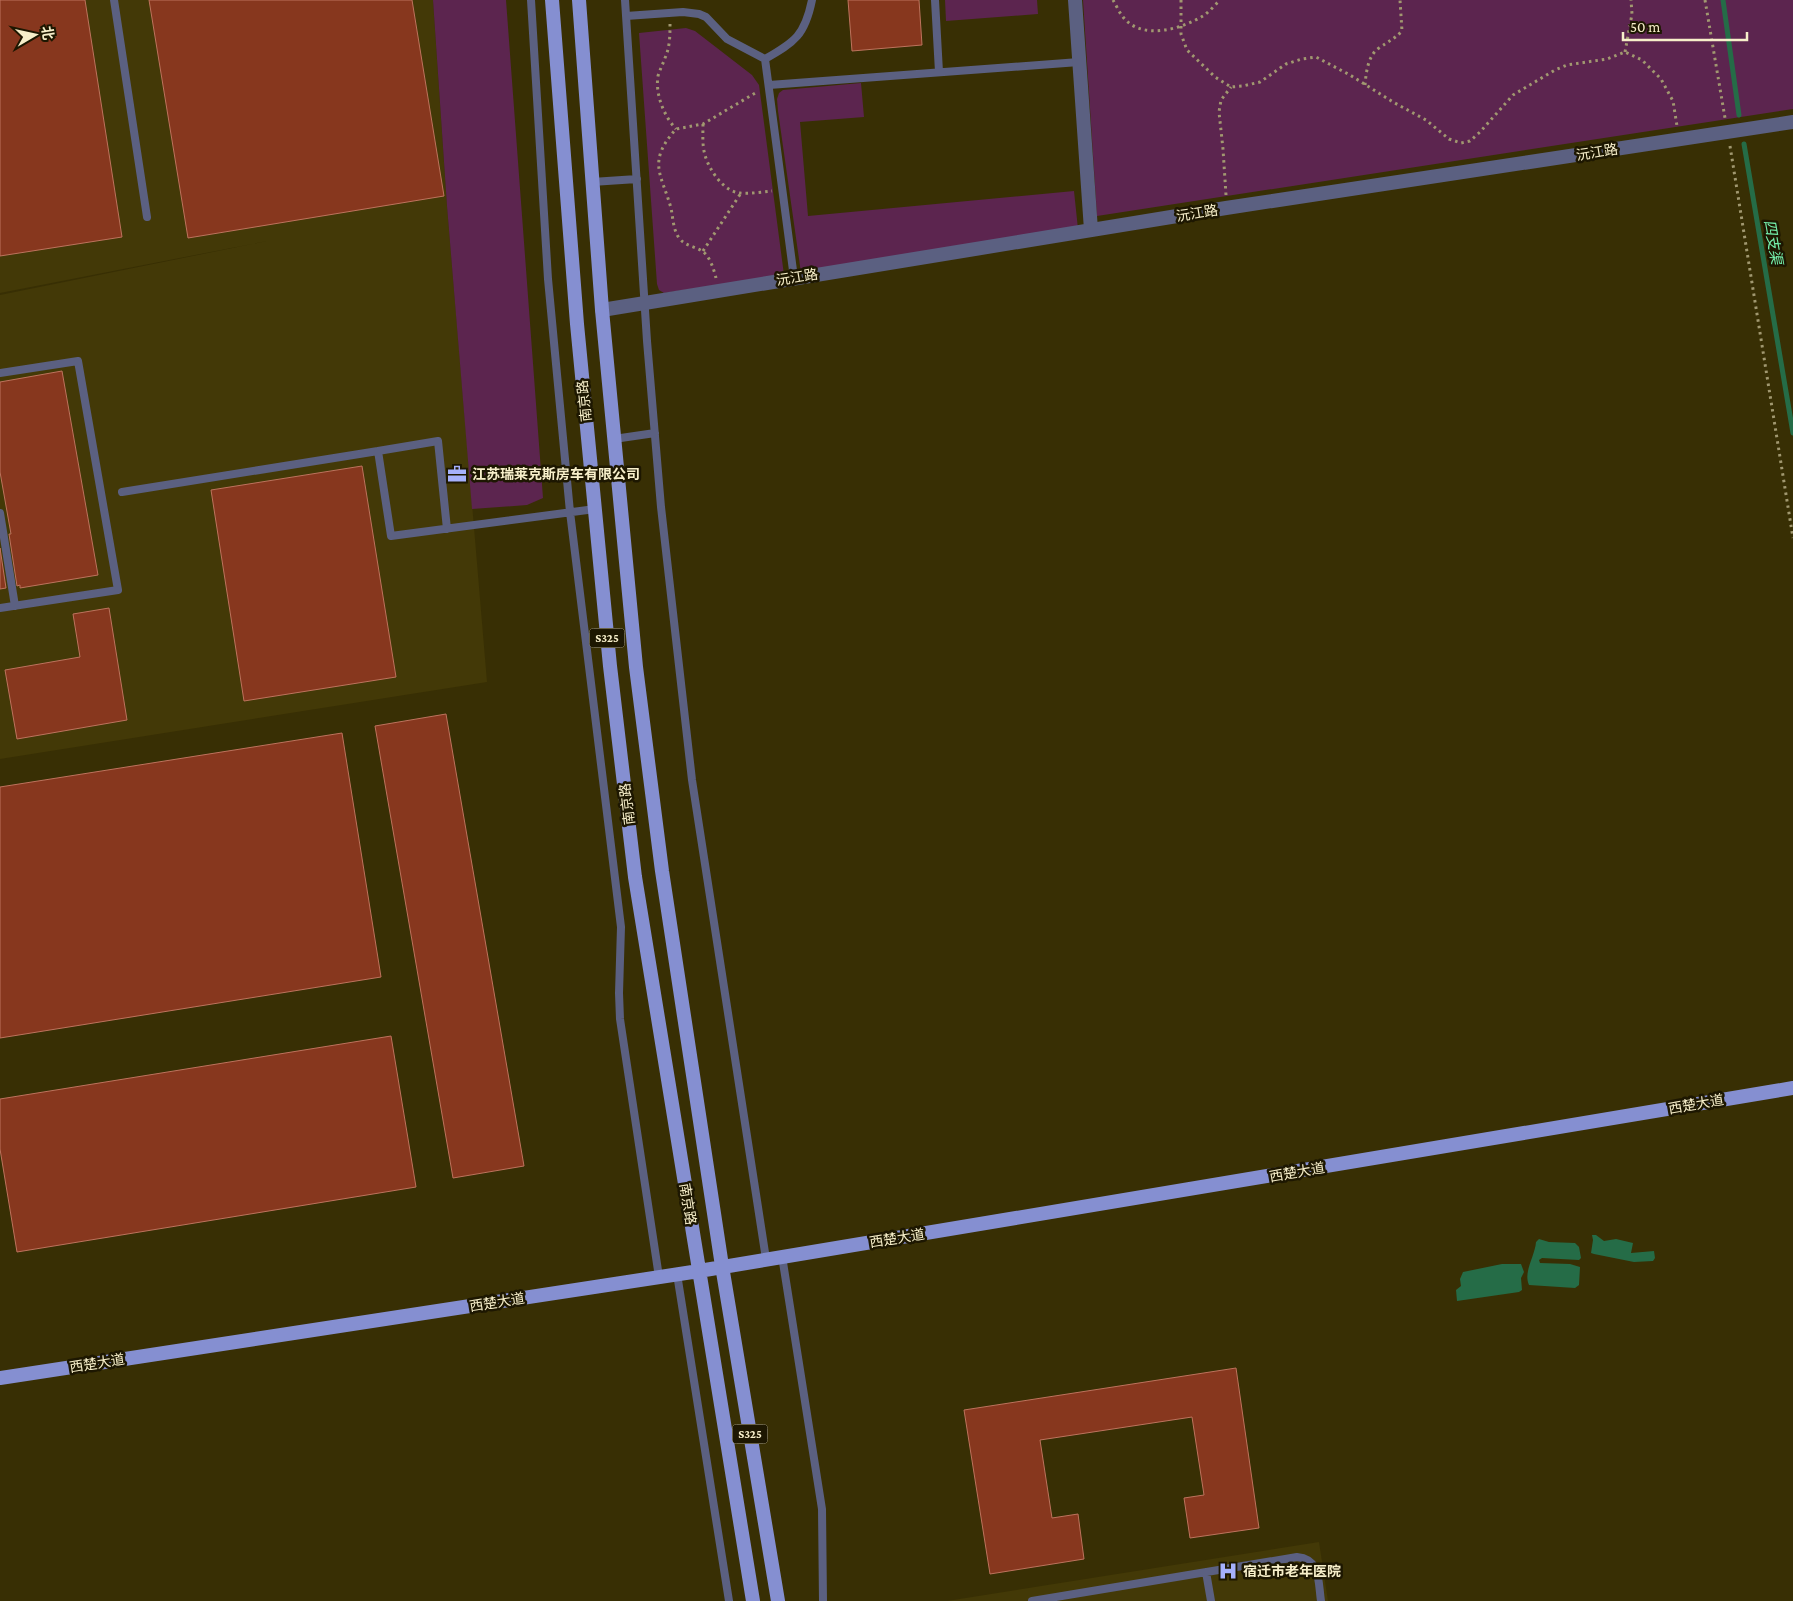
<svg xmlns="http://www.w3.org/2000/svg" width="1793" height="1601" font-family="'Crimson Pro','Noto Sans SC',serif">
<rect width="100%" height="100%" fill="#382f04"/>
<path fill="#433907" d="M0,0H433L447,206L487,682L0,759V295L267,241L0,293Z
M1319,1542L1328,1601H947Z"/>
<path fill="#5c254f" d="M433,0H506L543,498L527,505L472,509L447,206Z
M945,0H1037L1038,14L946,21Z
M1083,0H1793V109L1097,216Z
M686,28L695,31L752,75L759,85L784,275L664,293L659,290L657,284L639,33Z
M861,83L864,117L800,122L808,216L1074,191L1078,229L801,273L778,111L777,99L779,93L783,90Z"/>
<path fill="#256c47" d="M1592,1235H1596L1604,1241L1616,1239L1633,1243L1631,1253L1654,1251L1655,1258L1653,1261L1634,1262L1594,1254L1591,1253L1593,1240Z
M1539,1239L1549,1242L1575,1243L1579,1247L1581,1258L1579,1260L1542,1258L1539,1260L1540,1263L1570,1264L1580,1267L1579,1285L1575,1288L1529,1285C1523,1272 1535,1256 1536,1242Z
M1502,1264H1521L1524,1272L1521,1278L1522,1290L1519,1292L1457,1301L1456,1290L1461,1286L1460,1279L1463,1272Z"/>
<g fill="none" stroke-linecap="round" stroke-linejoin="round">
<path stroke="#256c47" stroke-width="5" d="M1723,0L1739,115
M1744,144L1793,433"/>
</g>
<path fill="#87371e" stroke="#bd735d" d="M0,0H85L122,237L0,256Z
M149,0H412L444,196L188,238Z
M848,0H919L922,45L852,51Z
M62,371L98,575L20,588V585L17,586L9,534H11L0,472V382Z
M362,466L396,677L244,701L211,490Z
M0,548L6,588L0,589Z
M109,608L127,720L17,739L5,670L80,657L73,614Z
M446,714L524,1166L453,1178L375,726Z
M342,733L381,977L0,1038V787Z
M391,1036L416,1187L17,1252L0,1149V1099Z
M1236,1368L1259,1528L1190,1538L1184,1498L1204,1495L1192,1417L1040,1440L1052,1518L1078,1514L1084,1559L990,1574L964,1410Z"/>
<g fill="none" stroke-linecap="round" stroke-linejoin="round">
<path stroke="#a19870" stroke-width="3" stroke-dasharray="2.5 4" stroke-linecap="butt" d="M1113,0C1116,5 1119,12 1123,17C1142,41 1181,29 1203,16C1209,12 1215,5 1220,0
M1181,0V34L1187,50L1215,77L1231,87L1243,86L1260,82L1286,64L1302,59L1316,57L1350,75L1393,102L1426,120L1449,139L1461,143L1470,141L1480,132L1513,95L1555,70L1567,65L1607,59L1625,52L1642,60L1661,79L1673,101L1677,126
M1705,0L1725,118
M670,24C670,35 670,47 665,58C663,64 660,69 658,76C655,94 664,116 676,129
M1625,52L1632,14L1631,0
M1365,85C1366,73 1368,55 1379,48C1389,41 1393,40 1402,31L1400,0
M703,124C703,134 702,145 705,155C709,170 724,192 740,193C750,194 762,192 772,191
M1730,146L1793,538
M1226,195L1223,149L1219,112L1221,100L1231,87
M703,251L741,193
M716,278C714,270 710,256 702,251C694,246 685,246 679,238C673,229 673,218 671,208C661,173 647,162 676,129L703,124L757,92"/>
<path stroke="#5b6081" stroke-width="8" d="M114,0L147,217
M531,0L548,279L570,512L621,927L619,993L620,1019L659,1277
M625,0L647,341L661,507L692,780L766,1259
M935,0L939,72
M626,16L683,12L699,14L706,17L727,39L765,59
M765,59L794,278
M765,59C795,42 805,35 812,0
M769,85L1079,62
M592,182L637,179
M0,373L78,361L118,590L0,608
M614,439L655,433
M378,451L438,441L447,529
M122,492L378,451L391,536L595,509
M0,513L15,606
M782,1256L822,1509L823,1601
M677,1274L729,1601
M1206,1572L1211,1601
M1032,1601L1297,1557C1321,1559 1318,1582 1321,1601"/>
<path stroke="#5b6081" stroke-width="14" d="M1075,0L1091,230
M602,310L1226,208L1793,122"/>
<path stroke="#858fd1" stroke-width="14" d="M552,0L577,324L610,666L635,877L753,1601
M579,0L602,310L636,667L662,871L722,1266L778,1601
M0,1378L699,1271L1793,1088"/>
</g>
<defs>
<g id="office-bare" transform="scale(1.5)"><path d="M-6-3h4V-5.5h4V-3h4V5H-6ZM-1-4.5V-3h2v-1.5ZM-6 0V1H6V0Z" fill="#a6b1fc" stroke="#1d1701" stroke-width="2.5" paint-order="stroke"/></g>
<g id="hospital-bare" transform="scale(1.5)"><path d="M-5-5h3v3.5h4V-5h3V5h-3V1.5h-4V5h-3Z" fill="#a6b1fc" stroke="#1d1701" stroke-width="2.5" paint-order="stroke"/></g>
</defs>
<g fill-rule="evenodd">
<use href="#office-bare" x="457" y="474"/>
<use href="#hospital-bare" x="1228" y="1571"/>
</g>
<g text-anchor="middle" stroke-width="5" stroke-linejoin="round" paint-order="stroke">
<g fill="#1d1701" stroke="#b6ae8e" stroke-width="1">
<rect x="589.5" y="628.5" width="35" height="19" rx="4"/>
<rect x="732.5" y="1424.5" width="35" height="19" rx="4"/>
</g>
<g font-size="12" font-weight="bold" fill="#f7efca">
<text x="607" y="642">S325</text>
<text x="750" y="1438">S325</text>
</g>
<g font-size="14" fill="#f7efca" stroke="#1d1701">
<text transform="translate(1597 152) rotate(-9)" y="5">沅江路</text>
<text transform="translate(1197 213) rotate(-9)" y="5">沅江路</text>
<text transform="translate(797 277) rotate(-9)" y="5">沅江路</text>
<text transform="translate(584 401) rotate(-96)" y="5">南京路</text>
<text transform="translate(627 804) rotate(-97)" y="5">南京路</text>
<text transform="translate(1696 1104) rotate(-10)" y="5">西楚大道</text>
<text transform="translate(1297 1172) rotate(-10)" y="5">西楚大道</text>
<text transform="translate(688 1204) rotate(81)" y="5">南京路</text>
<text transform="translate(897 1238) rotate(-9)" y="5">西楚大道</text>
<text transform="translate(497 1302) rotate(-9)" y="5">西楚大道</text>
<text transform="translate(97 1363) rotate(-9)" y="5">西楚大道</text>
</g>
<g font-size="14" font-weight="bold" fill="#f7efca" stroke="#1d1701" text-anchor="start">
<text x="472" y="479">江苏瑞莱克斯房车有限公司</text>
<text x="1243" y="1576">宿迁市老年医院</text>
</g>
<g font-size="15" font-style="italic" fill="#75efac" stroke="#1d1701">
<text transform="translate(1773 242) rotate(80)" y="5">四支渠</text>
</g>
</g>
<g transform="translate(35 35) rotate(81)" stroke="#1d1701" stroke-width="4" paint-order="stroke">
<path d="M0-4L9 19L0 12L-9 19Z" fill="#f7efca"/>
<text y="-8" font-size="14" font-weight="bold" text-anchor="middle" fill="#f7efca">北</text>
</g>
<path d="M1623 32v8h124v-8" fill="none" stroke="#f7efca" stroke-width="2.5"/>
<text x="1630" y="32" font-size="15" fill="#f7efca" stroke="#1d1701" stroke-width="4" paint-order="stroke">50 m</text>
</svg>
